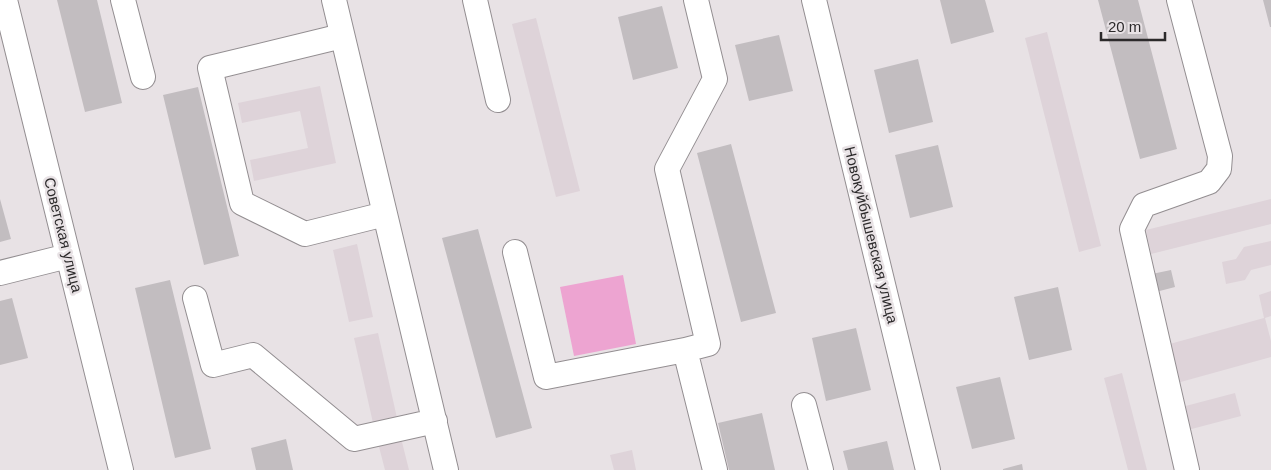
<svg xmlns="http://www.w3.org/2000/svg" width="1271" height="470" font-family="Arial,sans-serif">
<rect width="100%" height="100%" fill="#e8e2e5"/>
<path fill="#ded3d9" d="M536,18L580,191L556,197L512,24Z
M1047,32L1101,246L1079,252L1025,38Z
M320,86L336,163L254,181L250,160L308,148L300,111L242,123L238,103Z
M1271,199V224L1151,254L1146,230Z
M1271,241V265L1251,270L1245,280L1226,284L1222,262L1236,259L1244,247Z
M357,244L373,317L349,322L333,250Z
M1271,291V316L1265,318L1271,341V357L1177,383L1166,345L1264,318L1259,295Z
M378,333L397,418L373,423L354,338Z
M1122,373L1147,470H1128L1104,378Z
M1235,393L1241,416L1184,431L1178,408Z
M401,438L409,470H385L378,443Z
M632,450L636,470H614L610,455Z"/>
<path fill="#eda4d1" d="M623,275L636,344L574,356L560,287Z"/>
<path fill="#c2bdc0" d="M57,0H97L122,103L85,112Z
M940,0H985L994,32L951,44Z
M1098,0H1138L1177,149L1140,159Z
M1263,0H1271V27H1270Z
M662,6L678,68L633,80L618,17Z
M779,35L793,91L749,101L735,45Z
M918,59L933,122L889,133L874,70Z
M198,87L239,256L204,265L163,95Z
M731,144L776,313L741,322L697,153Z
M938,145L953,207L910,218L895,155Z
M0,199L11,239L0,242Z
M478,229L532,428L496,438L442,238Z
M1171,270L1175,287L1152,293L1147,275Z
M170,280L211,449L175,458L135,288Z
M1058,287L1072,350L1029,360L1014,297Z
M12,298L28,358L0,365V301Z
M856,328L871,390L826,401L812,338Z
M1000,377L1015,439L972,449L956,387Z
M762,413L775,470H729L718,423Z
M286,439L293,470H256L251,448Z
M887,441L894,470H848L843,451Z
M1022,464L1023,470H1003V469Z"/>
<g fill="none" stroke-linecap="round" stroke-linejoin="round">
<g stroke="#938e91" stroke-width="26">
<path id="minor" d="M5,0L121,470
M123,0L143,77
M334,0L446,470
M475,0L498,100
M814,0L928,470
M1179,0L1220,156L1219,169L1209,182L1144,205L1132,229L1187,470
M342,36L210,68L242,203L305,234L385,214
M515,252L546,377L685,350L715,470
M0,273L68,256
M195,298L213,365L253,355L354,439L435,421
M685,350L708,344L667,169L715,79L696,0
M804,405L821,470"/>
</g>
<use href="#minor" stroke="#fff" stroke-width="24"/>
</g>
<g text-anchor="middle" stroke-width="5" stroke-linejoin="round" paint-order="stroke">
<g font-size="15" fill="#2c2a2b" stroke="#e8e2e5">
<text transform="translate(63 235) rotate(76)" y="5">Советская улица</text>
<text transform="translate(871 235) rotate(76)" y="5">Новокуйбышевская улица</text>
</g>
</g>
<path d="M1101 32v8h64v-8" fill="none" stroke="#2c2a2b" stroke-width="2.5"/>
<text x="1108" y="32" font-size="15" fill="#2c2a2b" stroke="#e8e2e5" stroke-width="4" paint-order="stroke">20 m</text>
</svg>
